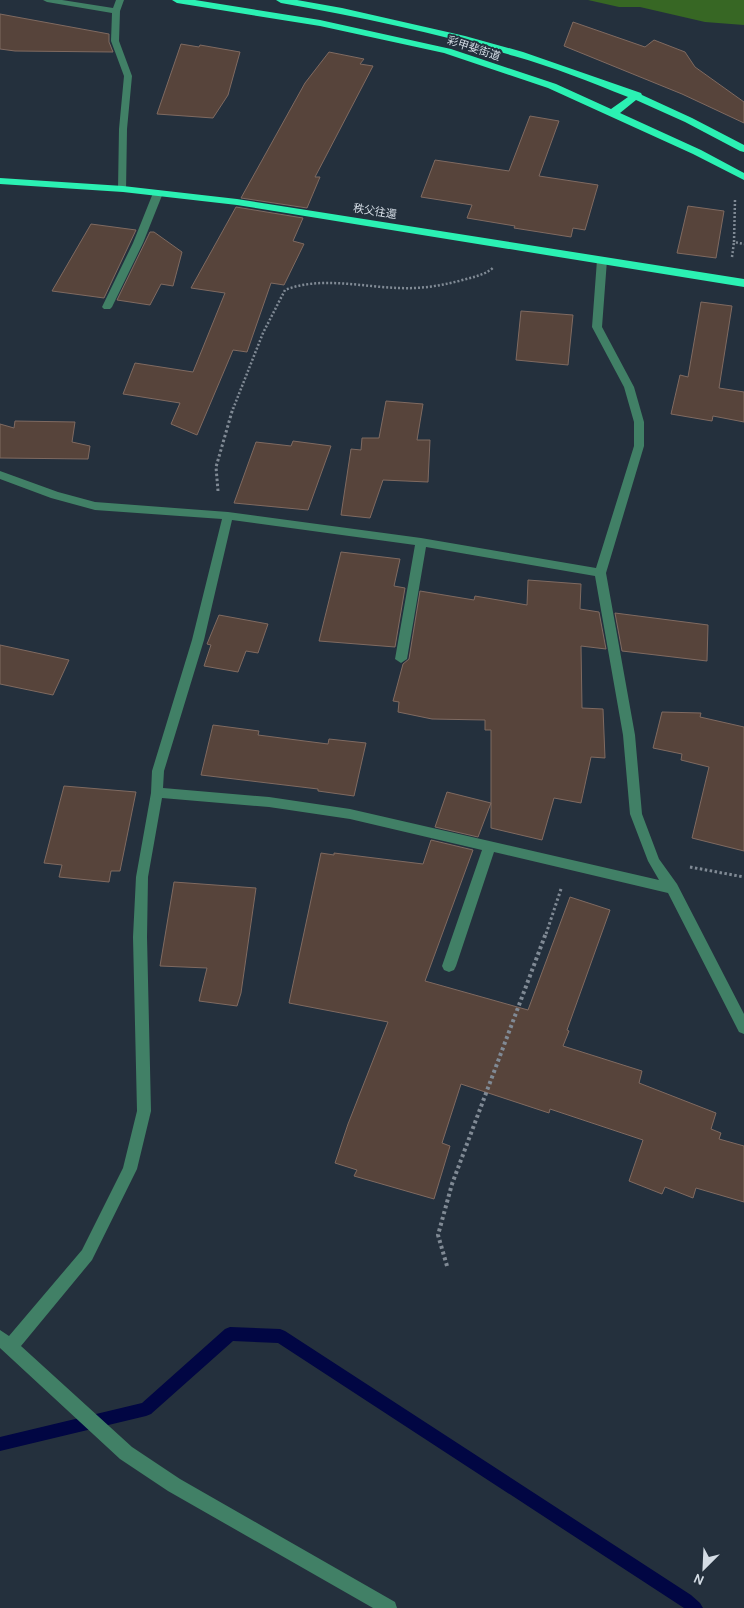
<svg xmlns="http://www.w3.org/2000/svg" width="744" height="1608" font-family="Karla,'Noto Sans JP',sans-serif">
<rect width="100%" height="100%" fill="#24303d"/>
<path fill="#376724" d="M588,0H744V25L705,22L640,7H619Z"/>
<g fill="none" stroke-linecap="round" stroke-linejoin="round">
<path fill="#010643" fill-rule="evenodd" d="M230,1327L280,1329L285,1331L691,1595L700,1603L703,1608H684L278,1343L233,1341L151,1414L146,1416L0,1451V1437L142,1403L225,1329Z"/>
</g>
<path fill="#57443b" stroke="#7f6a61" d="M0,14L109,34V42L113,52L15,51L0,49Z
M573,22L645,47L654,40L685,52L695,67L744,102V123L682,94L564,46Z
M181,44L199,47L200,45L240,52L228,95L213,118L157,114Z
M329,52L364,59L360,64L373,66L315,177H320L307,208L241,198L305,83Z
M530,116L559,121L539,176L598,185L585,230L573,228L571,237L514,228L515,226L467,218L472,205L421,197L435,160L509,171Z
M688,206L724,211L716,258L677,253Z
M236,207L303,218L293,241L304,244L284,285L271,283L247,352L233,350L197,435L171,424L180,403L123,394L135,363L193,372L225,293L191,288Z
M91,224L136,230L104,298L52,291Z
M150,232H154L182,252L173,286L161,284L150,305L117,300Z
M701,302L732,306L719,388L744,392V422L713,416L712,421L671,414L680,375L688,377Z
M521,311L573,315L568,365L516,360Z
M386,401L423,404L417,440H430L428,482L383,480L370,518L341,515L351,449L361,450L362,438H379Z
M15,421L75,422L72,442L90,446L88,459L0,458V424L14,428Z
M293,441L331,446L308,510L234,503L256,442L291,446Z
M341,552L400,559L394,586L405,588L395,647L319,641Z
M528,580L581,584L580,609L599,612L606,649L581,646L582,708L603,709L605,758L591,757L581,803L554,798L542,840L491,828V730H485V720L432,719L398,712L399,702L393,701L403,664L409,659L420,591L474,600L475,596L527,605Z
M615,613L708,625L707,661L622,651Z
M219,615L268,624L258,653L246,651L238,672L204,666L211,645L207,644Z
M0,645L69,660L53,695L0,684Z
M662,712L701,713L700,717L744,727V851L692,838L709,767L681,760L682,754L653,748Z
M213,725L259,731L258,735L328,744L329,739L366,743L354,796L318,791V789L201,775Z
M64,786L136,792L120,871H111L109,882L59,877L62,865L44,863Z
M447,792L491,803L478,837L435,827Z
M431,840L473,850L425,981L528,1010L570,897L610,910L567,1030L569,1031L563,1046L642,1071L639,1083L716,1113L711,1129L721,1133L719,1139L744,1146V1202L696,1188L693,1198L665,1187L662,1194L629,1181L643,1140L550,1109L549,1113L461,1084L442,1143L450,1146L434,1199L354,1176L357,1170L335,1163L348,1124L388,1022L289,1003L321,853L334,855V853L423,864Z
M174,882L256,888L241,993L237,1006L199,1001L207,968L160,966Z"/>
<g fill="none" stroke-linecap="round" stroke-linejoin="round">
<path stroke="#808a95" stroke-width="2.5" stroke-dasharray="2 2" stroke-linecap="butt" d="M735,200L734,242L744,244
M732,257L734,242
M233,409L263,333L285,290C320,276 362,287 399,288C420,289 439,286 459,281C472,277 484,276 494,267"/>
<path stroke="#808a95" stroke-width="3" stroke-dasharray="2.5 2.5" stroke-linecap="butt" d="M218,491L216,467L233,408
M690,867L744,877
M546,934L561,889"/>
<path stroke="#808a95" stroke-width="4" stroke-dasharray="3 3" stroke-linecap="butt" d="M447,1266L438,1235L452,1184L546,933"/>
<path fill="#418066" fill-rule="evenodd" d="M43,0H62L113,8L116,0H124L120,11L119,41L132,76L127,129L126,191H120L118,189L119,129L124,76L111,41L112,13L47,2Z
M158,190L163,193L143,243L112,307L110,309H104L102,307L133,243L153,193Z
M602,257L607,260L602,327L634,387L644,422V446L606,573L635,735L642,814L659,859L677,884L744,1014V1034L739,1032L668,893L494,852L456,966L454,970L449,972L444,970L442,966L482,850L350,819L269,807L162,798L148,877L147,937L151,1111L137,1169L92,1260L21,1346L132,1447L180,1479L395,1602L397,1608H373L168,1491L120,1459L0,1348V1330L9,1336L82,1250L123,1168L137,1111L133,937L136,877L151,793L152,771L192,640L222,519L95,510L51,498L0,479V471L58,492L95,502L228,512L421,538L596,568L634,446V422L624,387L592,327L597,260ZM232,520L415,545L395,659L401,663L407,659L426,547L595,576L623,735L630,814L648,861L659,880L350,809L269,797L163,788L164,771L204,640Z"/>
<path fill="#2bf1b3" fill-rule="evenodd" d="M172,0H195L320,20L451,49L556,84L611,109L628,97C590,82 553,67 514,56C437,33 360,17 281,3L276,0H297L342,8L465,36L523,52L641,93L642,95L692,118L744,145V152L740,151L685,122L636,100L620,113L701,150L744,173V180L693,154L548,88L444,53L320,26L177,3Z
M0,178L123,186L237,199L744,279V287L237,205L123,192L0,184Z"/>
</g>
<g text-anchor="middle" stroke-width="4" stroke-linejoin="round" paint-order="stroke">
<g font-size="11" fill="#d4dce5" stroke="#24303d">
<text transform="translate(474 48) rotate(18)" y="4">彩甲斐街道</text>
<text transform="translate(375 211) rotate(9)" y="4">秩父往還</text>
</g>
</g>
<g transform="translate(704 1568) rotate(204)" stroke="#24303d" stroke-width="4" paint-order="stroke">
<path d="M0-4L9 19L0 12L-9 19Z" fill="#d4dce5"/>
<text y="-8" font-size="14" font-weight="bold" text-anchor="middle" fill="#d4dce5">N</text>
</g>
</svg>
